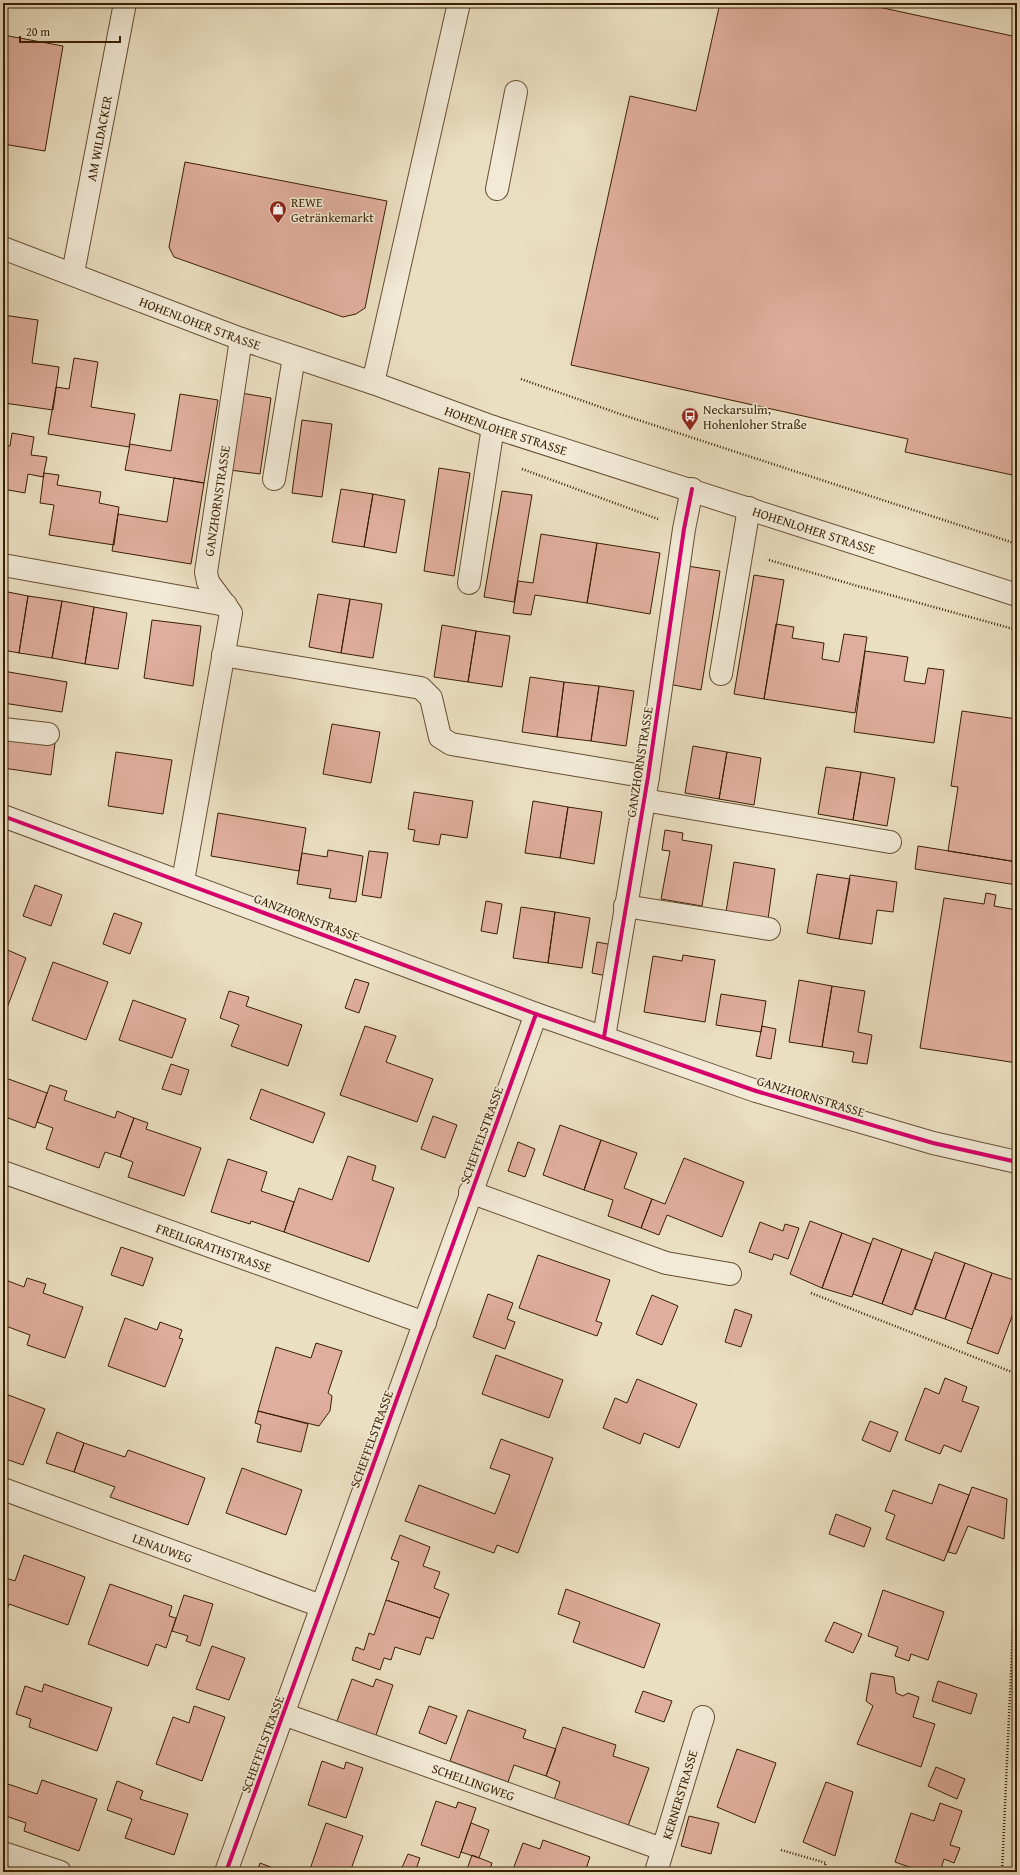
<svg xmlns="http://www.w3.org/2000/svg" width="1020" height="1875" font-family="'Gentium Book Plus',serif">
<rect width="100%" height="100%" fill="#ebdfc2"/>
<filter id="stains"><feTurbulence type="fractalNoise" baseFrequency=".005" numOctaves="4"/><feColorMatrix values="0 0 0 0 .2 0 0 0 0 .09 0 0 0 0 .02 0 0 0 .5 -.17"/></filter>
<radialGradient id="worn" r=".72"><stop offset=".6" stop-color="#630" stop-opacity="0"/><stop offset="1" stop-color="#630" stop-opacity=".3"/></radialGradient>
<path fill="#e0ae9e" stroke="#391f01" d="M720,3H860L1017,37V476L905,452L908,439L571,365L630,96L696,111Z
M3,35L63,46L45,151L3,144Z
M185,162L387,201L365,308L356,314L343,317L174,257L169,247Z
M3,315L38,320L32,363L59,367L53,410L4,403L6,389H3Z
M74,358L98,362L91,407L135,414L129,447L48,434L56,387L69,389Z
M241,393L271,398L260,474L230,470Z
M180,394L218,400L204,483L125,470L130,444L171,451Z
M302,420L332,424L322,497L292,493Z
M12,433L34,437L31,455L47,457L43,477L28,474L25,493L3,489V445L10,446Z
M439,468L470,473L454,576L424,571Z
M44,473L59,475L57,485L101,492L99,503L119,507L114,545L49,535L54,505L40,503Z
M174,478L204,483L191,564L112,551L118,514L167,522Z
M341,489L373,494L364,547L332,542Z
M502,491L532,495L514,602L484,597Z
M373,494L405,500L396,553L364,547Z
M541,534L597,543L587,603L535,595L531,615L513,613L518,581L533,583Z
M597,543L660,553L650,614L587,603Z
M687,566L720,571L701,690L668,684Z
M754,575L784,580L764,699L734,694Z
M3,591L28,596L19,653L3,650Z
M318,594L350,599L341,653L309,647Z
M28,596L62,601L52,658L19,653Z
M350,599L382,604L373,658L341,653Z
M62,601L94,607L85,664L52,658Z
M94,607L127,613L118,669L85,664Z
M152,620L201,626L193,686L144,678Z
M776,624L794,627L792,638L824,643L822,659L839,662L844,634L867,637L855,713L764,699Z
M442,625L476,631L468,682L434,677Z
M476,631L510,636L502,687L468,682Z
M865,651L908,657L904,681L925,684L928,668L944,670L934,743L854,732Z
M3,671L67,682L62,712L3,703Z
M530,677L564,682L557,737L522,732Z
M564,682L599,686L591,741L557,737Z
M599,686L634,691L626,746L591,741Z
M962,711L1017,719V862L948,851L958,787L951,786Z
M332,724L380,732L371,783L323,774Z
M3,735L55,743L51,775L3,768Z
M693,746L727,752L719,799L685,793Z
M116,752L172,760L163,814L108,806Z
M727,752L761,758L754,805L719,799Z
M826,767L861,772L853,820L818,814Z
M861,772L895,778L887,826L853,820Z
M414,792L473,801L467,838L441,834L439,845L413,841L415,830L408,829Z
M533,801L568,807L560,858L525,853Z
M568,807L602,812L594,864L560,858Z
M218,813L306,828L299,871L211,856Z
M665,830L683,833L682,840L712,845L702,906L661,899L670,851L662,850Z
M918,846L1017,862V885L915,869Z
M328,850L363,856L356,902L329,898L331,889L297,884L302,853L327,857Z
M369,851L388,853L381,898L362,895Z
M734,862L775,869L768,919L726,912Z
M817,874L850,879L839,939L807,933Z
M850,875L897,882L893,912L877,910L872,944L839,939Z
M35,885L62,895L51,926L23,916Z
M986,893L996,895L994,906L1017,910V1063L920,1048L944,898L984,904Z
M486,901L502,904L497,934L481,931Z
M521,907L555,912L548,963L513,958Z
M555,912L590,918L582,968L548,963Z
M114,913L142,923L130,954L103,944Z
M597,942L613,945L607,976L592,973Z
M3,948L26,958L7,1008L3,1007Z
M683,955L715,960L705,1022L644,1012L653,956L682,961Z
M53,962L108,982L86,1040L32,1020Z
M355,979L369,983L359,1013L345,1008Z
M799,980L832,986L822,1047L789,1042Z
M832,986L865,991L858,1032L872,1035L867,1064L852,1062L854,1052L822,1047Z
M229,991L249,997L246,1006L302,1025L288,1066L231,1046L239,1025L220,1018Z
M721,994L766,1001L761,1032L716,1025Z
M133,1000L186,1019L172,1058L119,1040Z
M365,1026L396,1036L386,1062L433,1079L417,1122L340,1095Z
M762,1026L776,1029L771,1059L756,1056Z
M171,1064L189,1070L181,1095L162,1089Z
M3,1077L47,1093L35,1128L8,1118L3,1132Z
M50,1085L67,1091L64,1100L115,1118L117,1111L134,1118L120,1157L105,1152L99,1168L46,1149L53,1128L37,1122Z
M261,1089L325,1113L313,1143L250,1119Z
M433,1116L457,1125L445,1158L421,1149Z
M134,1118L148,1123L146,1129L201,1148L184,1196L128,1177L133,1162L120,1157Z
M560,1125L601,1140L584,1190L543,1175Z
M601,1140L637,1153L624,1188L652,1199L641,1228L608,1216L613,1200L584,1190Z
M518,1142L535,1149L525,1177L508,1171Z
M348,1156L376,1166L372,1180L394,1188L369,1262L284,1232L299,1188L332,1200Z
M684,1158L744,1182L722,1237L667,1215L659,1235L641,1228L652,1199L665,1204Z
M228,1159L267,1172L261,1191L294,1202L284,1232L251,1221L250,1224L211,1212Z
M810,1221L842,1233L822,1288L790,1274Z
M760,1222L783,1231L785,1224L799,1228L788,1259L774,1254L772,1260L749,1252Z
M842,1233L871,1244L852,1297L822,1288Z
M873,1238L902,1249L882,1304L853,1294Z
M121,1247L153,1258L143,1286L111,1275Z
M902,1249L932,1260L912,1315L882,1304Z
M935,1252L965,1263L945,1319L915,1309Z
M538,1255L610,1280L596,1321L602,1323L597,1336L519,1308Z
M965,1263L992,1273L972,1329L945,1319Z
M992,1273L1017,1281V1303L998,1354L967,1343Z
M27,1278L46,1284L43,1293L83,1307L65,1358L27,1345L30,1335L3,1325V1279L24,1287Z
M488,1294L513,1303L507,1319L515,1322L505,1349L473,1337Z
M652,1295L678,1306L662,1345L636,1334Z
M735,1309L752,1315L741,1347L725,1342Z
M125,1318L157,1330L160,1322L182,1330L179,1338L183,1339L165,1387L108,1366Z
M316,1343L342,1351L328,1393L332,1396L330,1411L319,1426L258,1411L276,1347L311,1358Z
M496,1355L563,1380L549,1418L482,1394Z
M945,1378L967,1387L962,1401L979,1407L961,1452L944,1445L940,1454L905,1440L925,1388L939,1394Z
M637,1379L697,1404L679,1448L644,1433L640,1444L603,1428L615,1398L627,1403Z
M3,1393L45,1409L23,1465L3,1458Z
M258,1411L308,1424L301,1452L257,1442L261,1425L255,1423Z
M870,1421L898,1432L890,1452L862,1440Z
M57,1432L84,1443L74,1472L46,1463Z
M501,1439L553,1458L518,1553L497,1545L494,1553L405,1521L419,1485L495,1514L510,1475L490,1468Z
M84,1443L125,1457L128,1450L205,1478L188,1525L110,1497L115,1487L74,1472Z
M242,1468L302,1490L286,1535L226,1513Z
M939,1484L969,1495L944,1561L886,1539L895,1515L885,1511L893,1490L932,1504Z
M972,1487L1007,1499L1004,1539L968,1526L956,1554L948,1552Z
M836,1514L871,1528L864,1547L829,1534Z
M400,1535L430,1547L423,1566L440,1572L434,1588L449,1594L440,1618L386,1600L399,1562L391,1559Z
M24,1555L85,1577L68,1625L9,1604L5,1616L3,1615V1577L15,1581Z
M110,1584L172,1606L169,1616L176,1618L166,1648L156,1644L148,1666L88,1644Z
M566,1589L660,1624L644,1668L573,1642L580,1622L558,1614Z
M883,1590L944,1612L928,1660L911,1654L909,1661L895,1656L898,1647L868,1636Z
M184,1595L213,1604L200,1646L186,1641L188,1636L172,1631Z
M386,1600L440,1618L433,1639L426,1637L420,1655L395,1647L391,1660L384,1658L380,1670L352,1660L356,1647L364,1650L369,1633L374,1635Z
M834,1622L862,1634L853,1653L825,1641Z
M212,1646L245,1658L229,1700L196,1689Z
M871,1673L894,1677L896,1693L903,1696L908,1693L919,1697L913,1717L935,1724L921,1767L857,1744L873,1706L866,1701Z
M352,1679L373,1687L376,1679L393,1685L375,1738L336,1724Z
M938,1681L977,1694L971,1714L932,1701Z
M44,1684L112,1708L97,1751L29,1727L31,1719L16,1714L25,1686L42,1692Z
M643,1691L672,1701L664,1722L635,1712Z
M194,1706L225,1717L202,1781L156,1764L173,1717L189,1723Z
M429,1706L457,1716L446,1744L419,1733Z
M468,1710L526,1730L523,1738L556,1749L546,1776L514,1765L508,1782L450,1761Z
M563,1727L616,1745L613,1756L649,1768L628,1826L554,1800L560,1782L546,1776Z
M737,1749L776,1763L755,1823L717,1807Z
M322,1761L344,1769L346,1762L363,1768L346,1818L308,1805Z
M936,1767L965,1779L957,1799L928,1786Z
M42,1780L97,1799L79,1851L24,1831L26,1823L3,1815V1800L8,1784L37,1794Z
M117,1781L143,1791L140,1799L188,1814L174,1855L125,1838L132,1819L107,1810Z
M826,1782L853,1792L835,1856L803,1842Z
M3,1783L8,1784L3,1800Z
M436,1801L456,1808L458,1802L476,1808L459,1858L421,1845Z
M940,1803L962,1811L950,1845L960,1848L954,1863L944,1859L940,1872H923L895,1862L911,1813L934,1821Z
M689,1816L719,1823L711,1854L681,1846Z
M326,1823L363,1836L350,1872H309Z
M471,1823L489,1830L479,1858L461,1852Z
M543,1840L590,1857L585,1872H512L523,1843L540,1849Z
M408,1854L420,1858L415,1872H400Z
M472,1855L492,1863L489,1872H466Z
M260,1863L284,1872H257Z"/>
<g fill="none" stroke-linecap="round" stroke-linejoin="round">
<g stroke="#664f31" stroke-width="24">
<g id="minor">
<path d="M497,189L516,92"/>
<path id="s1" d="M3,248L241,339L373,383L493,427L1017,595"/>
<path id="s2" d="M73,273L125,3"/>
<path d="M373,383L459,3"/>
<path d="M274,479L294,357"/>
<path d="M3,565L226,605"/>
<path d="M469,583L493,427"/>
<path d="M223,655L421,688L431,698L440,737L451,744L648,777"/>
<path d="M721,674L749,508"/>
<path d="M3,729L48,734"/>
<path d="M644,800L890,842"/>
<path d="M3,816L536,1014L756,1091L933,1143L1017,1162"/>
<path id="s3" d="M183,881L231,613L208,582L206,572L241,339"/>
<path d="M625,906L769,929"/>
<path d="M604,1037L648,777L684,529L692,489"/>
<path id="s4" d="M3,1172L425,1323"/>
<path d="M470,1192L666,1263L730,1274"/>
<path id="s5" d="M3,1489L321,1606"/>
<path id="s6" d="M283,1714L662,1849"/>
<path d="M3,1853L60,1872"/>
<path d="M226,1872L536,1014"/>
<path id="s7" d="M656,1872L703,1717"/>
</g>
</g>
<path stroke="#391f01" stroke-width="2.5" stroke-dasharray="1 2" stroke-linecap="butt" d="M521,379L620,414L1017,544
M522,469L658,519
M769,560L854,585L1017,630
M811,1293L1017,1374
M781,1850L826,1863L823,1872
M1002,1872L1017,1539"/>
<use href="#minor" stroke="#f2ead7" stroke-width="22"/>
<g stroke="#f2ead7" stroke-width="6">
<path id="cycleway" d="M3,816L536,1014L756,1091L933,1143L1017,1162
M604,1037L648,777L684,529L692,489
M226,1872L536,1014"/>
</g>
<use href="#cycleway" stroke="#d6006c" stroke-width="4"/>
</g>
<defs>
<g id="shop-pin" transform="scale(0.9)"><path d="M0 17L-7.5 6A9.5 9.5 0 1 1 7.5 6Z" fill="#8f2418" stroke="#f2ead7"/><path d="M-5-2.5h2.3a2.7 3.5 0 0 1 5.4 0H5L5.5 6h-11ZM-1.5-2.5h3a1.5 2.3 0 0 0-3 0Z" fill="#fff"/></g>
<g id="bus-pin" transform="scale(0.9)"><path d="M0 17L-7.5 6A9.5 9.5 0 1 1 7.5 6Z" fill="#8f2418" stroke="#f2ead7"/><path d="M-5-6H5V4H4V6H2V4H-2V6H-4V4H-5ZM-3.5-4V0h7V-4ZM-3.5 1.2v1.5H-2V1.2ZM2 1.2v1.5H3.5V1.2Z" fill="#fff"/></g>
</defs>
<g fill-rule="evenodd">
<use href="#shop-pin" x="278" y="209"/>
<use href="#bus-pin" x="690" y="416"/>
</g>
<g text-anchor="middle" stroke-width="3" stroke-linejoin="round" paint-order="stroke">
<g font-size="13" fill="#391f01" stroke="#f2ead7">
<text dy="5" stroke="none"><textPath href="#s2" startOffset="137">AM WILDACKER</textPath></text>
<text dy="5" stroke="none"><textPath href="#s1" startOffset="211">HOHENLOHER STRASSE</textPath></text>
<text dy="5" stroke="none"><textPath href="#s1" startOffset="535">HOHENLOHER STRASSE</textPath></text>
<text dy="5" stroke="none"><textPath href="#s3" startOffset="393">GANZHORNSTRASSE</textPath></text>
<text dy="5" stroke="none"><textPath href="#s1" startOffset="859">HOHENLOHER STRASSE</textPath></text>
<text transform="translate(639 762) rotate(-81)" y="5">GANZHORNSTRASSE</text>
<text transform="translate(307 917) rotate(21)" y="5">GANZHORNSTRASSE</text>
<text transform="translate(811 1096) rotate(17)" y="5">GANZHORNSTRASSE</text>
<text transform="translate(481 1135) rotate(-70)" y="5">SCHEFFELSTRASSE</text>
<text dy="5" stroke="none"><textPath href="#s4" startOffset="224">FREILIGRATHSTRASSE</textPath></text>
<text transform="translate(371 1439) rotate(-70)" y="5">SCHEFFELSTRASSE</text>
<text dy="5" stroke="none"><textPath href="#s5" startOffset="170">LENAUWEG</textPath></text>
<text transform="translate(262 1744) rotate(-70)" y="5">SCHEFFELSTRASSE</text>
<text dy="5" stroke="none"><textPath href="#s6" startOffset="202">SCHELLINGWEG</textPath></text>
<text dy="5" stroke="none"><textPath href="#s7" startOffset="81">KERNERSTRASSE</textPath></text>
</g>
<g font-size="13" fill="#391f01" stroke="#f2ead7" text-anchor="start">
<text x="291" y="207">REWE<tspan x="291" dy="15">Getränkemarkt</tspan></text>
<text x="703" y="414">Neckarsulm,<tspan x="703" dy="15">Hohenloher Straße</tspan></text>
</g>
</g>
<rect width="1020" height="1875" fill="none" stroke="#ebdfc2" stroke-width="16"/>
<rect x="4" y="4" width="1012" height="1867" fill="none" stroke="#391f01" stroke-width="2"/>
<rect x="8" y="8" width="1004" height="1859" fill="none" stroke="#391f01"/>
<path d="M20 36v6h100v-6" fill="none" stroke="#391f01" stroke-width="2"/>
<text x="26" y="36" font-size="12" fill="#391f01" stroke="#f2ead7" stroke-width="3" paint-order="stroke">20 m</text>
<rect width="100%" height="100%" filter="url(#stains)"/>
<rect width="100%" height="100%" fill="url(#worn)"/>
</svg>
